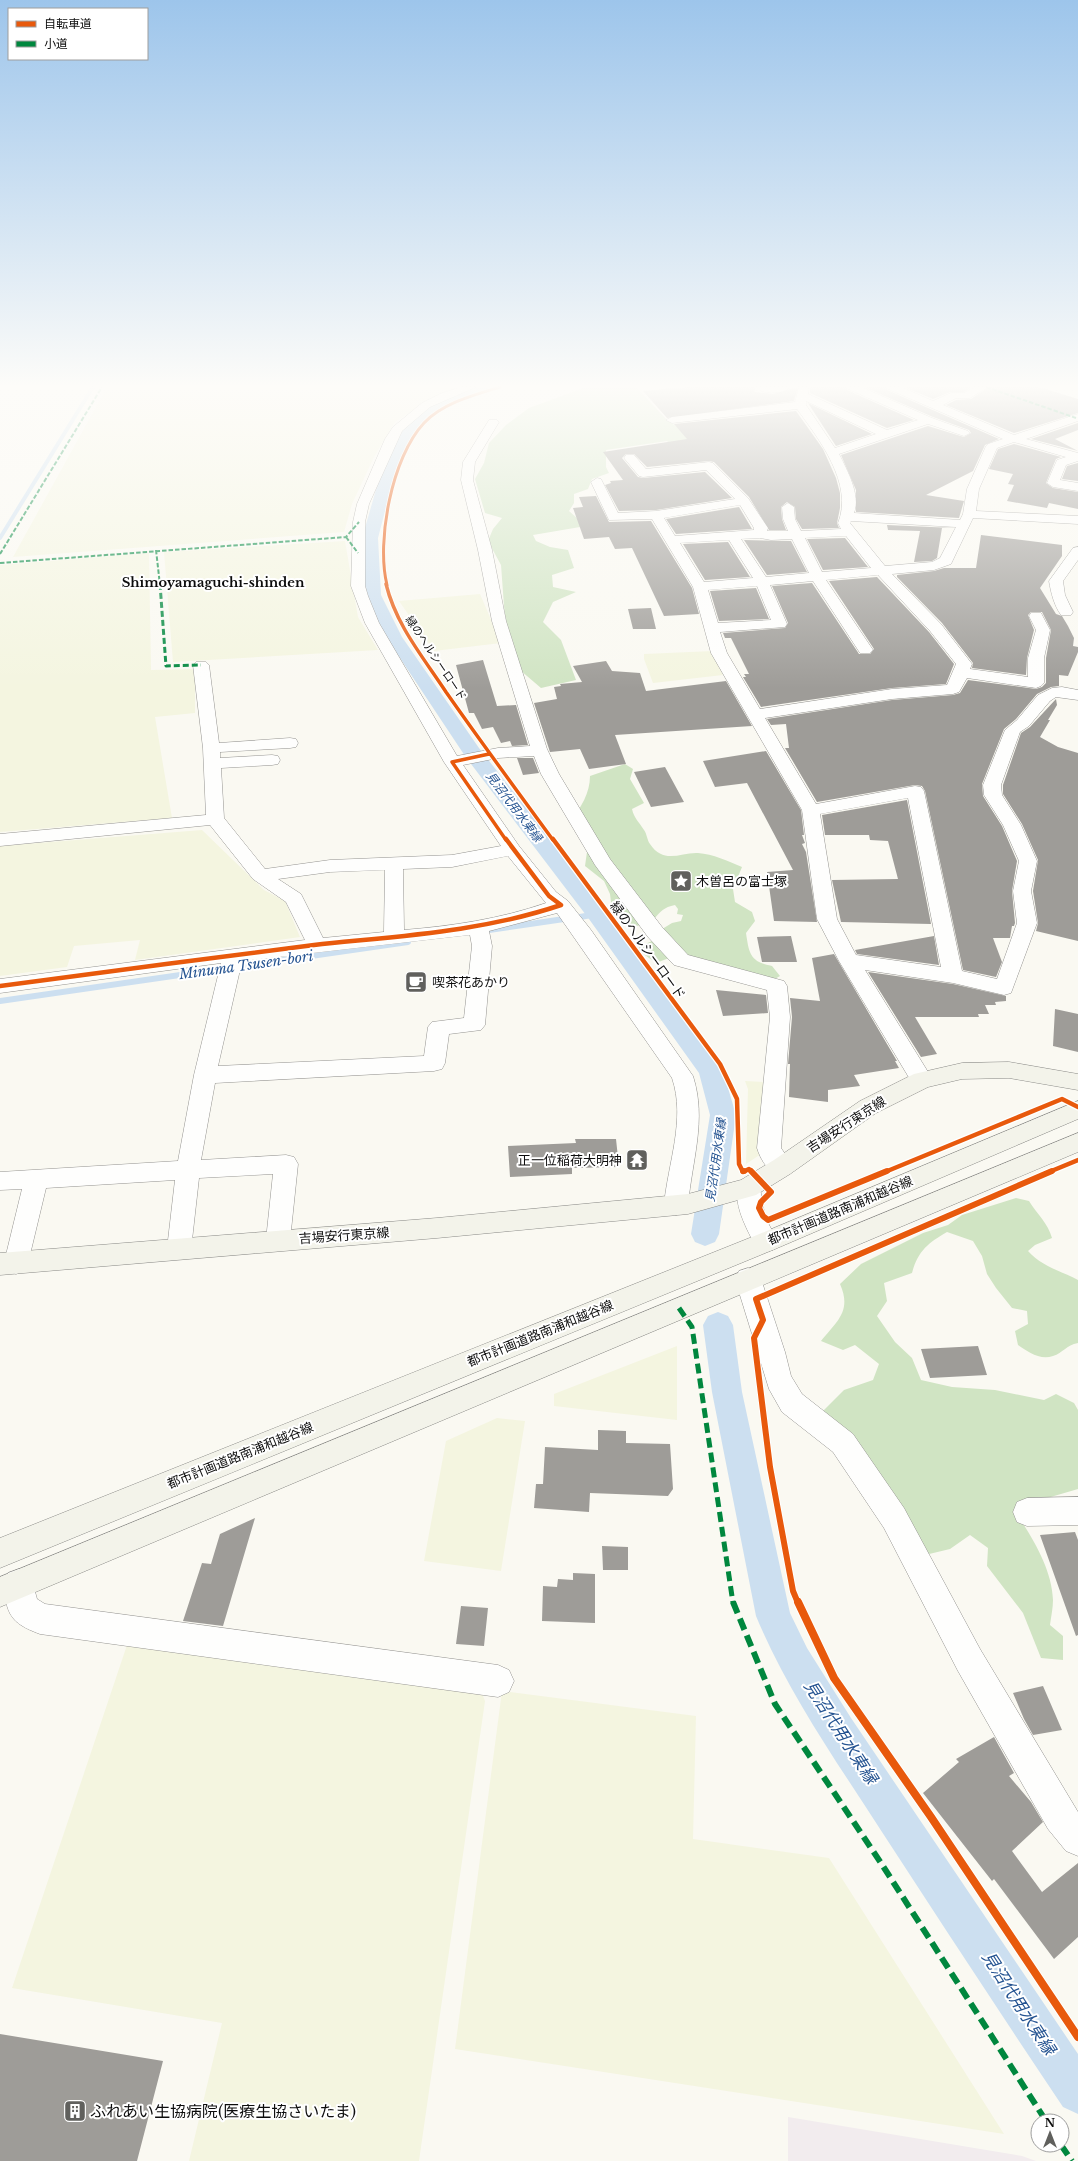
<svg xmlns="http://www.w3.org/2000/svg" width="1078" height="2161" font-family="'Libre Baskerville','Noto Sans JP',serif">
<rect width="100%" height="100%" fill="#faf9f2"/>
<path fill="#f2ecee" d="M788,2117L1022,2156L1036,2161H788Z"/>
<path fill="#f4f5e0" d="M107,387H464L435,397L395,422L374,457L352,504L344,532L13,557Z
M345,541L358,617L378,650L173,662L164,552Z
M149,553L151,670L195,669V713L155,717L172,818L0,832V565Z
M480,594L501,643L434,651L399,601Z
M713,651L723,675L653,683L644,659V654Z
M202,830L264,890L285,901L300,937L135,960L140,940L74,946L67,967L0,976V846Z
M745,1081L766,1082L761,1154L746,1164L748,1089Z
M677,1346V1420L554,1406V1394Z
M497,1418L525,1421L501,1571L424,1561L446,1441Z
M128,1642L481,1691L485,1701L419,2161H189L222,2023L12,1988Z
M502,1691L696,1716L693,1839L829,1858L1004,2134L455,2049Z"/>
<path fill="#d0e4c3" d="M586,387H636L668,421L690,435L686,459L667,441L606,450V467L609,473L592,479L588,489L574,494V503L569,511L586,526L533,535L536,541L550,547L568,550L574,568L552,575L553,587L576,592L553,602L543,622L561,640L576,680L541,688L520,670L505,619L501,565L488,541L493,529L502,518L485,513L475,479L484,463L489,443L506,425L529,408Z
M625,764L633,769L630,779L644,803L632,809C634,818 639,822 644,830C647,834 647,840 650,844C664,865 681,852 698,853C713,854 728,861 742,867L733,889L735,902L752,912L755,921L746,933C749,953 750,962 772,966L780,976L773,980L692,957L675,948L669,958L656,963L642,953L639,947L654,940V934L672,923L681,921L683,915L677,914L678,909L675,905C649,910 661,932 624,924L611,902L610,894L604,881L585,866L588,845L571,821C581,807 590,793 590,776Z
M1016,1198L1029,1201C1037,1214 1048,1223 1052,1238L1035,1245L1028,1251C1041,1266 1061,1271 1078,1280V1343C1066,1345 1063,1353 1053,1356C1040,1361 1027,1351 1018,1345L1015,1331L1028,1324L1027,1311L1012,1308L996,1288L987,1274L982,1256L973,1241L947,1232C928,1243 918,1251 912,1273L884,1283L887,1301L877,1316L895,1342L912,1358L921,1380L952,1387L995,1390L1044,1400L1056,1394L1074,1403L1078,1410V1489L1037,1501L1020,1519C1035,1542 1052,1571 1053,1600C1053,1608 1051,1617 1050,1625L1063,1636V1660L1041,1658L1023,1613L987,1566L988,1548L970,1535L950,1549L925,1555L823,1411L844,1390L873,1380L879,1364L855,1345L843,1350L821,1341C837,1321 852,1311 840,1284L861,1264L923,1233L948,1225L962,1215Z"/>
<g fill="none" stroke-linecap="round" stroke-linejoin="round">
<path stroke="#ccdff0" stroke-width="4" d="M0,538L93,387"/>
<path stroke="#ccdff0" stroke-width="6" d="M580,917L597,914
M489,930L564,919
M0,1001L408,942"/>
<path fill="#ccdff0" fill-rule="evenodd" d="M476,387H493L491,390L436,412L425,421L416,431L396,469L378,538L381,595L402,637L479,748L605,909L723,1071L736,1115L719,1234L715,1242L705,1246L695,1242L691,1234L710,1115L699,1073L589,919L465,756L386,637L365,595L362,538L382,469L403,430L415,415L428,406Z
M718,1312L728,1316L733,1325L742,1392L790,1613L807,1648L851,1718L1078,2054V2114L1063,2107C1002,2016 942,1924 882,1832C837,1762 788,1693 756,1616L712,1392L703,1325L708,1316Z"/>
</g>
<path fill="#9e9c98" d="M688,387H754L755,392L773,394L798,387L794,401L667,418L643,391Z
M810,387H846L847,390L914,420L887,428L810,393Z
M864,387H886L887,390L999,439L985,445L973,471L926,495L964,501L959,518L856,512V490L841,455L928,426L964,437L971,433L969,430L933,417Z
M904,387H972L964,392H950L933,399Z
M989,387H1039L1078,399V413L1014,433L946,405L956,400L971,399Z
M808,403L872,434L836,446Z
M796,411L823,449L836,478L840,493V508L837,523L839,528L802,529L796,519L795,507L787,502L781,507L782,519L786,530H769L749,497L714,462L709,461L647,467L634,454H626L622,458L638,477L643,478L705,472L732,498L656,510L619,511L605,485L611,483L610,481L623,480L603,452L687,439L674,424Z
M1078,423V430L1055,439L1078,451L1031,439Z
M1014,444L1061,457L1056,459L1046,483L1053,488L1078,492V509L1049,503L1047,508L1007,501L1014,485L1008,484L1013,474L989,469L998,449Z
M1078,463V481L1062,479L1067,466Z
M596,496L609,522L651,521L692,588L699,614L664,616L632,548L615,549L609,537L584,539L573,508L583,507L579,497Z
M739,507L752,529L676,534L666,519Z
M887,525L954,528H942L937,558L932,561L914,562L920,531L888,530Z
M981,535L1062,545V556L1040,588L1056,614L1062,616L1068,626L1074,638L1073,646L1078,647V652L1068,676L1059,675V686L1051,687L1037,694L1016,719L1004,729L982,784L983,796L1002,826L1017,861L1012,891L1015,923L1014,926H1012L1010,938H993L1002,962L996,977L963,970L925,791L922,786L915,785L817,802L785,748H789L786,724L771,725L767,719L892,700L953,695L960,693L968,680L1036,689L1042,687L1046,683V658L1051,630L1042,612H1031L1028,615L1034,630L1027,658L1026,675L972,668L973,663L942,623L897,577V575L934,571L944,568H976Z
M845,538L868,567L823,570L807,539Z
M744,540L791,541L807,572L767,575Z
M728,542L750,577L705,580L683,544Z
M877,577L929,632L954,664L946,684L892,688L761,707L743,677H746L744,674H749L731,638H725L723,633L785,628L788,623L772,586L812,583L859,654H870L874,649L829,581Z
M756,588L769,619L719,621L710,591Z
M651,608L656,629H633L628,609Z
M483,660L497,706L516,705L528,745L512,746L510,741L501,743L493,727L482,729L474,713H469L456,665Z
M606,661L612,671L640,673L646,691L726,681L752,726L615,735L626,764L589,769L580,749L550,752L534,703L557,699L554,687L561,686L560,684L582,682L573,666Z
M1056,699L1057,705L1048,720H1050L1040,737L1058,747L1078,753V941L1036,931L1038,923L1033,891L1038,860L1022,824L1003,794V785L1021,733L1030,727Z
M766,751L801,810L804,835H802L805,843L802,844L806,852L817,922L774,921L767,872L793,870L747,783L715,787L703,761Z
M517,758H533L539,773L523,775Z
M665,767L684,802L651,807L634,772Z
M907,800L931,924L841,922L832,880L898,879L888,841L870,840L869,835H825L822,815Z
M791,936L797,962H762L757,937Z
M934,936L939,965L857,954L855,950Z
M834,954L897,1061H895L899,1068L854,1075L860,1086L828,1090V1102L789,1097L790,1064H788L792,1017L790,998L820,1001L812,958Z
M868,972L953,984L1006,996V1001L995,1002L996,1005H985L989,1014H978L979,1017H915L937,1054L921,1057Z
M716,990L766,995L768,1013L723,1016Z
M1055,1009L1078,1014V1052L1053,1046Z
M575,1139H616L619,1167L572,1168V1174L510,1177L508,1146L576,1143Z
M978,1346L987,1375L930,1378L921,1349Z
M598,1430L626,1431V1443L670,1444L673,1489L668,1496L590,1493L589,1512L534,1508L536,1484H543L545,1447L598,1450Z
M255,1518L223,1626L183,1621L202,1563L211,1564L220,1534Z
M1075,1532L1078,1540V1635L1076,1636L1040,1535Z
M602,1546L628,1547V1570H603Z
M573,1573L595,1574V1623L542,1621L543,1586L557,1587L558,1579L573,1580Z
M461,1606L488,1608L484,1646L456,1644Z
M1043,1686L1062,1730L1033,1735L1024,1719L1013,1693Z
M994,1737L1014,1773L1009,1776L1031,1802L1043,1822L1012,1851L1042,1892L1078,1863V1937L1054,1959L994,1879L992,1881L923,1793L959,1762L956,1759Z
M0,2034L163,2061L137,2161H0Z"/>
<g fill="none" stroke-linecap="round" stroke-linejoin="round">
<g stroke="#949390" stroke-width="1">
<path id="street" d="M461,387H476L430,407L402,431L369,504L365,522V586L368,596L379,623L457,756L498,748L530,746L492,621L478,550L461,480L463,462L489,420H497L499,422L475,462L473,480L492,550L506,621L547,749L559,774L610,859L662,927L688,955L784,981L787,986L790,1017L781,1148L794,1167L790,1174C773,1179 762,1164 757,1148L770,1017L767,990L674,965L648,937L595,865L541,774L534,756L498,758L463,765L519,846L556,892L568,901L591,930L693,1076C707,1120 692,1160 688,1205L684,1212L676,1215L668,1212L664,1205C668,1163 686,1119 672,1078L557,913L489,931L492,946L485,1025L481,1030L449,1034L445,1063L442,1069L434,1071L215,1083L201,1160L286,1155L294,1157L298,1164L290,1240L287,1247L278,1250L269,1247L266,1240L273,1174L199,1178L191,1249L188,1256L179,1259L170,1256L167,1249L175,1180L46,1188L28,1263L25,1270L16,1274L7,1270L4,1263L22,1189L0,1190V1172L178,1161L194,1075L221,963L0,993V979L305,940L286,902L253,879L210,825L0,846V834L206,815L203,748L193,665L196,662H206L209,665L219,743L290,738L296,739L298,743L296,747L290,748L220,752V758L272,755L278,756L280,760L278,764L272,765L221,768L224,818L265,869L330,860L452,855L501,846L444,762L365,623L351,586L353,522L357,504L385,439L393,427L422,403L442,393ZM508,856L546,903C500,919 452,926 404,930L403,869L452,867ZM385,870L384,932L323,938L301,894L278,879L330,872ZM470,935L472,946L464,1018L432,1022L428,1027L424,1056L218,1066L242,961Z
M756,387H790C784,394 761,395 756,387Z
M799,387H809L808,394L887,430L918,420L848,389L847,387H861L932,418L968,431L970,433L964,436L928,424L839,454C847,470 861,495 854,513L960,520L963,514L967,489L986,446L988,444L1003,439L888,389L887,387H901L933,401L951,393H964L975,387H988L970,398H956L943,405L1014,435L1078,414V421L1026,439L1078,453V461L1066,465L1060,480L1078,483V491L1053,487L1047,483L1057,460L1066,457L1014,442L997,448L979,489L976,511L1078,516V524L973,518L951,564L934,570L892,574L941,624L972,664L970,669L1028,677V658L1036,630L1029,616L1031,613H1041L1050,630L1044,658V683L1041,686L1036,688L967,678L959,692L953,694L892,699L765,718L816,804L915,786L921,787L924,791L962,971L997,979L1017,923L1013,891L1019,861L1003,825L984,795L983,785L1005,730L1017,720L1038,695L1052,688L1062,687L1078,690V700L1056,697L1050,701L1029,726L1020,732L1001,785L1002,795L1021,825L1037,861L1031,891L1037,923L1011,993L1004,995L953,983L865,970L933,1080L930,1086L922,1088L914,1086L839,961L817,919L802,810L711,653L693,587L652,519L609,520L591,482L597,478L601,479L618,513L656,511L735,499L706,470L643,477L639,476L624,458L626,455H634L646,469L709,462L713,463L748,498L768,528L767,531H788L783,519L782,507L788,503L794,507L795,519L801,531L841,529L838,523C854,484 819,439 797,409L672,423L666,420L672,417L795,402ZM806,401L876,434L835,448L806,405ZM740,505L754,528V530L675,536L664,518ZM851,521L956,527L940,558L932,562L885,566L850,523ZM846,536L871,568L822,572L805,538ZM760,538L771,540L792,539L809,573L766,577L741,539ZM729,540L753,578L704,582L680,543ZM878,575L930,631L956,664L947,685L892,689L760,709L727,653L720,632L785,627L787,624L770,585L813,581L860,653H870L873,650L826,580ZM757,586L771,620L718,623L708,590ZM908,798L941,967L856,955L837,919L820,814Z
M1078,547V560L1063,581L1065,595L1073,612L1071,615H1061C1054,605 1051,593 1049,581L1073,548Z
M748,1178L756,1181L760,1188L765,1217L778,1242L775,1249L766,1252L757,1249C748,1231 730,1201 740,1181Z
M748,1268L757,1271L761,1279L785,1352L791,1376L802,1394L853,1434L904,1508L980,1649L1078,1812V1856L1066,1851L1048,1829L958,1671L884,1528L833,1452L782,1412L769,1389L735,1279L739,1271Z
M1078,1497V1525L1027,1526L1017,1522L1013,1512L1017,1502L1027,1498Z
M19,1569L30,1573L37,1599L45,1604L498,1665L509,1670L514,1681L509,1692L498,1697L40,1634C32,1631 19,1626 13,1618C4,1607 3,1586 8,1573Z"/>
</g>
<g stroke="#8a8a87" stroke-width="1">
<path id="secondary" d="M1009,1062L1078,1074V1090L1009,1078L962,1079L928,1087L876,1113L790,1174L756,1195L688,1214L437,1238L0,1275V1253L437,1218L688,1194L741,1180L774,1160L860,1101L914,1074L962,1063Z
M1078,1101V1119L775,1249L0,1568V1538L757,1235Z
M1078,1133V1152L0,1607V1577Z"/>
</g>
<use href="#street" fill="#fefefd" fill-rule="evenodd"/>
<use href="#secondary" fill="#f3f3ea" fill-rule="evenodd"/>
<path stroke="#00873e" stroke-width="2" stroke-dasharray="4.5 2" stroke-linecap="butt" d="M986,387L1076,418
M346,537L358,553
M156,550L160,585
M0,554L102,387
M0,563L346,537L359,522"/>
<path stroke="#00873e" stroke-width="3" stroke-dasharray="6 3" stroke-linecap="butt" d="M160,584L166,666L201,665"/>
<path stroke="#00873e" stroke-width="5" stroke-dasharray="10 5" stroke-linecap="butt" d="M679,1308L692,1327L733,1603"/>
<path stroke="#00873e" stroke-width="6" stroke-dasharray="12 6" stroke-linecap="butt" d="M733,1602L775,1704L881,1863L1046,2121
M1061,2145L1072,2161"/>
<g stroke="#fff" stroke-width="4.5">
<path id="cycleway-far4" d="M387,585C376,541 392,457 424,423C443,403 474,395 500,387"/>
</g>
<g stroke="#fff" stroke-width="5.5">
<path id="cycleway-far3" d="M386,584C396,625 423,657 446,692C481,742 517,791 553,840
M489,754L452,762L506,840"/>
</g>
<g stroke="#fff" stroke-width="7">
<path id="cycleway-far2" d="M506,839L549,896L561,905
M553,839L720,1064L737,1099L739,1164L743,1172L749,1169L752,1172
M0,986C105,972 209,958 314,945C398,936 481,932 561,905
M885,1172L1062,1099L1078,1107
M1049,1172L1078,1160"/>
</g>
<g stroke="#fff" stroke-width="8">
<path id="cycleway-far1" d="M743,1171H744
M751,1171L771,1192L761,1202L759,1208L763,1216L768,1220L887,1171
M798,1603L793,1591L770,1467L754,1338L763,1320L756,1299L1052,1171"/>
</g>
<g stroke="#fff" stroke-width="10">
<path id="cycleway" d="M798,1602L834,1678L931,1817L1078,2037"/>
</g>
<use href="#cycleway-far4" stroke="#e8590c" stroke-width="3"/>
<use href="#cycleway-far3" stroke="#e8590c" stroke-width="3.5"/>
<use href="#cycleway-far2" stroke="#e8590c" stroke-width="4.5"/>
<use href="#cycleway-far1" stroke="#e8590c" stroke-width="6"/>
<use href="#cycleway" stroke="#e8590c" stroke-width="8"/>
</g>
<linearGradient id="sky" x2="0" y2="1"><stop stop-color="#9dc5eb"/><stop offset="0.56" stop-color="#fdfcf9"/><stop offset="1" stop-color="#fdfcf9" stop-opacity="0"/></linearGradient>
<rect width="1078" height="689" fill="url(#sky)"/>
<defs>
<g id="sight-square" transform="scale(1.15)"><rect x="-9" y="-9" width="18" height="18" rx="4" fill="#60605d" stroke="#fff"/><path d="M0-6L1.8-2.2L6-1.7L2.9 1.2L3.7 5.4L0 3.3L-3.7 5.4L-2.9 1.2L-6-1.7L-1.8-2.2Z" fill="#fff"/></g>
<g id="cafe-square" transform="scale(1.15)"><rect x="-9" y="-9" width="18" height="18" rx="4" fill="#60605d" stroke="#fff"/><path d="M-5.5-4.5H6V0H3Q3 3.5 0 3.5H-2.5Q-5.5 3.5-5.5 0ZM3-3.2v2h1.7v-2ZM-6 4.5H4V6H-6Z" fill="#fff"/></g>
<g id="temple-square" transform="scale(1.15)"><rect x="-9" y="-9" width="18" height="18" rx="4" fill="#60605d" stroke="#fff"/><path d="M0-6L5-2H3V0L6.5 2.5H4V6H1.5V3h-3V6H-4V2.5H-6.5L-3 0V-2H-5Z" fill="#fff"/></g>
<g id="building-square" transform="scale(1.15)"><rect x="-9" y="-9" width="18" height="18" rx="4" fill="#60605d" stroke="#fff"/><path d="M-4-6H4V6H1V3H-1V6H-4ZM-2.5-4.3h1.7v1.8h-1.7ZM.8-4.3h1.7v1.8H.8ZM-2.5-1h1.7V.8h-1.7ZM.8-1h1.7V.8H.8Z" fill="#fff"/></g>
</defs>
<g fill-rule="evenodd">
<use href="#sight-square" x="681" y="881"/>
<use href="#cafe-square" x="416" y="982"/>
<use href="#temple-square" x="637" y="1160"/>
<use href="#building-square" x="75" y="2111"/>
</g>
<g text-anchor="middle" stroke-width="4" stroke-linejoin="round" paint-order="stroke">
<g font-size="11" fill="#0d0d0d" stroke="#fff">
<text transform="translate(436 658) rotate(56)" y="4">緑のヘルシーロード</text>
</g>
<g font-size="12" font-style="italic" fill="#245391" stroke="#fff">
<text transform="translate(514 807) rotate(53)" y="4">見沼代用水東縁</text>
<text transform="translate(716 1160) rotate(-82)" y="4">見沼代用水東縁</text>
</g>
<g font-size="13" font-weight="bold" fill="#0d0d0d" stroke="#fff">
<text x="213" y="587">Shimoyamaguchi-shinden</text>
</g>
<g font-size="13" fill="#0d0d0d" stroke="#fff" text-anchor="start">
<text x="696" y="886">木曽呂の富士塚</text>
<text x="432" y="987">喫茶花あかり</text>
<text x="622" y="1165" text-anchor="end">正一位稲荷大明神</text>
</g>
<g font-size="13" fill="#0d0d0d" stroke="#fff">
<text transform="translate(648 950) rotate(54)" y="5">緑のヘルシーロード</text>
<text transform="translate(846 1124) rotate(-33)" y="5">吉場安行東京線</text>
<text transform="translate(840 1210) rotate(-23)" y="5">都市計画道路南浦和越谷線</text>
<text transform="translate(344 1235) rotate(-4)" y="5">吉場安行東京線</text>
<text transform="translate(540 1333) rotate(-22)" y="5">都市計画道路南浦和越谷線</text>
<text transform="translate(240 1455) rotate(-22)" y="5">都市計画道路南浦和越谷線</text>
</g>
<g font-size="14" font-style="italic" fill="#245391" stroke="#fff">
<text transform="translate(246 965) rotate(-8)" y="5">Minuma Tsusen-bori</text>
</g>
<g font-size="16" fill="#0d0d0d" stroke="#fff" text-anchor="start">
<text x="90" y="2117">ふれあい生協病院(医療生協さいたま)</text>
</g>
<g font-size="17" font-style="italic" fill="#245391" stroke="#fff">
<text transform="translate(841 1732) rotate(57)" y="6">見沼代用水東縁</text>
<text transform="translate(1019 2003) rotate(57)" y="6">見沼代用水東縁</text>
</g>
</g>
<rect x="8" y="8" width="140" height="52" fill="#ffffff" stroke="#9e9e9e"/>
<rect x="16" y="21" width="20" height="6" fill="#e8590c" stroke="#9e9e9e"/>
<text x="44" y="28" font-size="12" fill="#0d0d0d">自転車道</text>
<rect x="16" y="41" width="20" height="6" fill="#00873e" stroke="#9e9e9e"/>
<text x="44" y="48" font-size="12" fill="#0d0d0d">小道</text>
<g transform="translate(1050 2133)"><circle r="19" fill="#ffffff" stroke="#9e9e9e"/>
<path d="M0-3L7 15L0 10L-7 15Z" fill="#60605d"/>
<text y="-6" font-size="11" font-weight="bold" text-anchor="middle" fill="#0d0d0d">N</text>
</g>
</svg>
